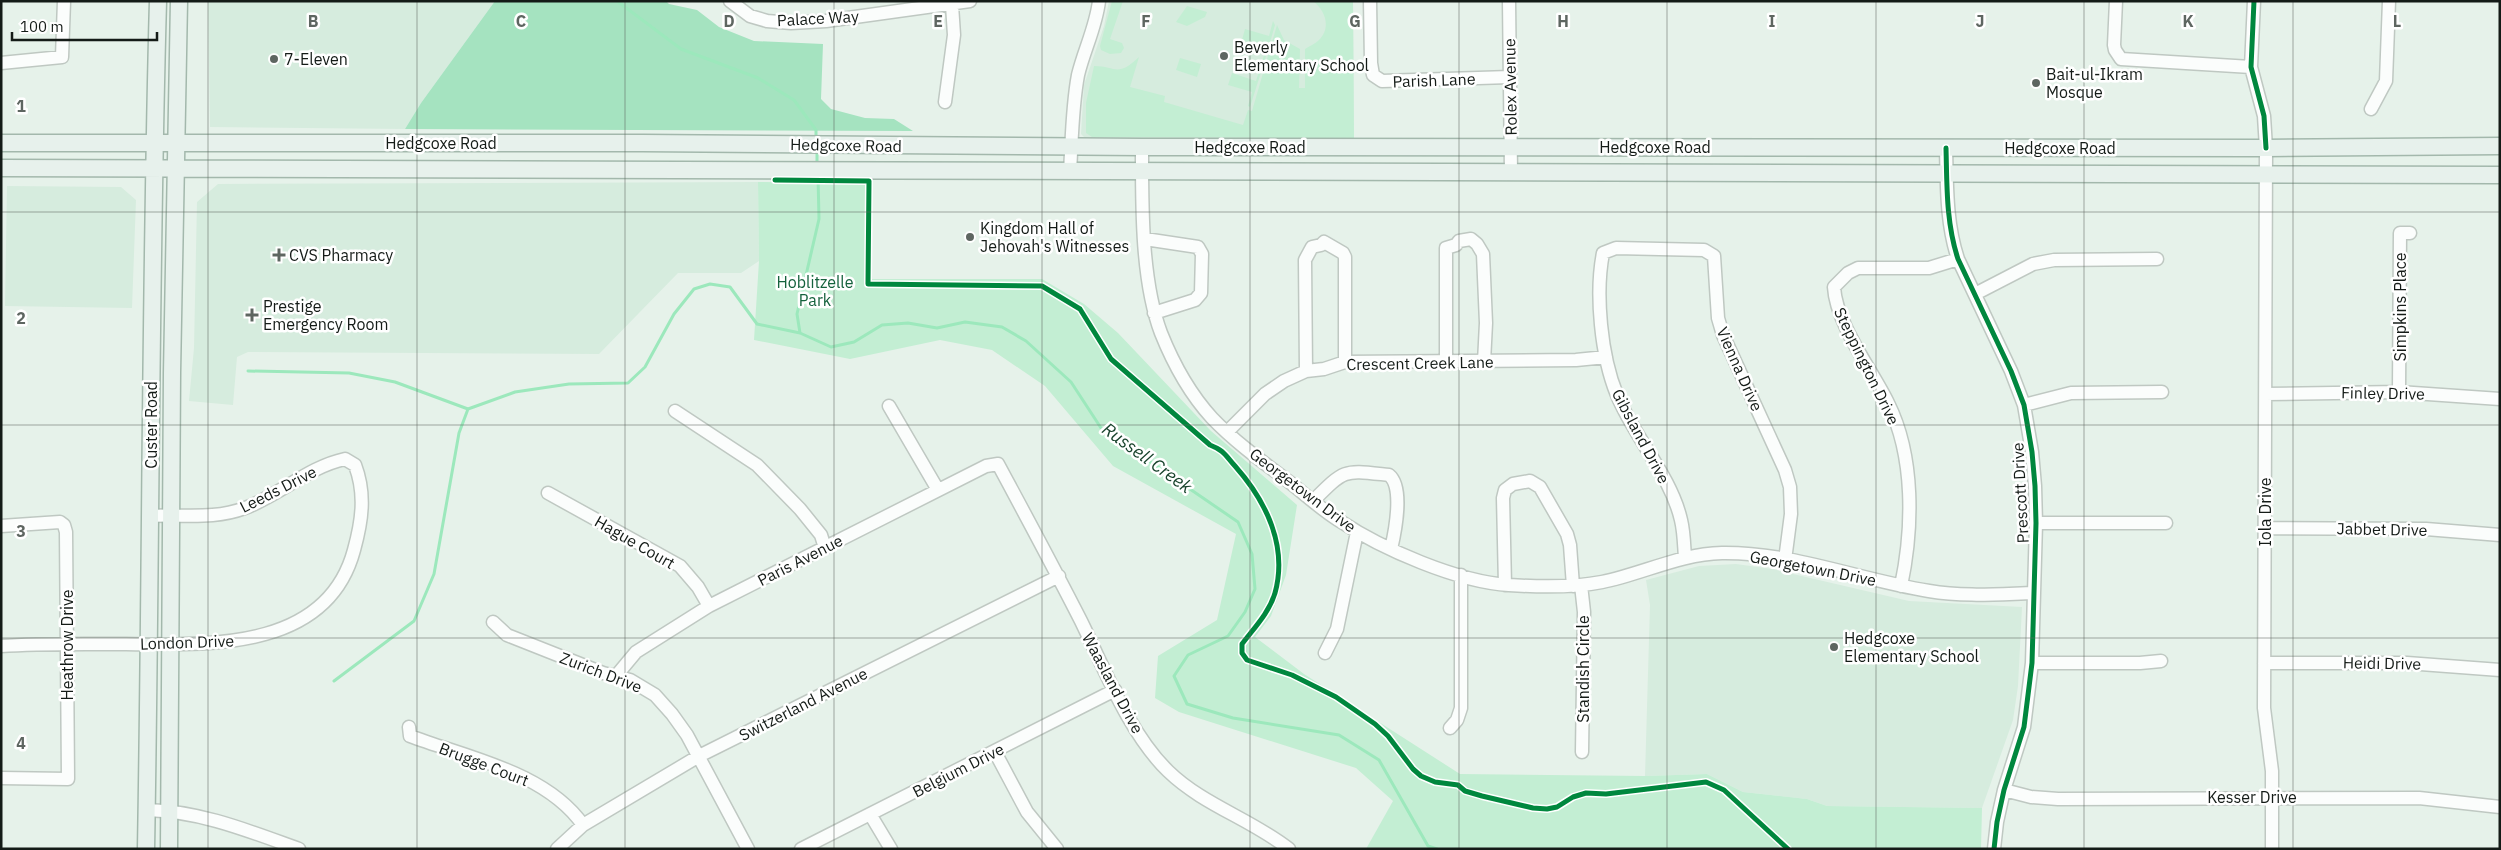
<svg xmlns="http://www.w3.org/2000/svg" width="2501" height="850" font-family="'IBM Plex Sans',sans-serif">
<rect width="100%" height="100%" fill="#e6f2ea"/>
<path fill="#d6ecde" d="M208,1H495L421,103L405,129L210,127Z
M1109,1H1353L1354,138L1086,139L1081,134L1084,85L1104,26Z
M758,182L759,261L741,273H678L599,354L248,352L237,357L233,405L189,401L194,348L197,202L218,184Z
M7,186L121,187L136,200L132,308L5,306Z
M1736,564L1772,569L1909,601L2022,607L2018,686L2013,720L1982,808L1827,806L1807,799L1743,792L1707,774L1645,776L1650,605L1646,580L1699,566Z"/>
<path fill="#c3eed3" d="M1112,1H1123L1110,39L1122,43L1124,48L1121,53L1110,54L1101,50L1100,46Z
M1313,1H1353L1354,138L1092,137L1086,133V103L1094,66C1116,66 1117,78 1139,57L1130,87L1165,96L1164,102L1243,125L1248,110L1252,111L1277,25L1284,40L1300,49L1299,88H1305V49C1309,46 1315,44 1319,40C1331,28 1326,11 1313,1Z
M1187,6L1207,12L1205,17L1187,26L1176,22Z
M1273,21L1275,25L1264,63L1262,62L1266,48L1242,40L1245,29L1269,36Z
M1180,58L1201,64L1197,77L1176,70Z
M1261,65L1263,66L1250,107L1248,106L1252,92L1228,85L1232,73L1256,81Z
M758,182L872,183V279H1042L1084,304L1118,333L1211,431L1297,505L1286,575L1271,616L1255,637L1304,674L1460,774L1645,776L1707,774L1743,792L1807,799L1827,806L1982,808L1981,849H1366L1393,801L1356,768L1179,712L1155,698L1158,656L1217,620L1236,534L1113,466L1045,386L992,350L940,340L850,359L754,340L759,261Z"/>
<path fill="#a5e3c0" d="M495,1H666L669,4L697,10L719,27L754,41L823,44L821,99L831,109L865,118L894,119L913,131L405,129L421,103Z"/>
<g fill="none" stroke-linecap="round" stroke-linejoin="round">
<path stroke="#9ce8bc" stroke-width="3" d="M617,1L681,49L758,78L794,100L816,130V140
M817,149V165
M800,333L797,314L819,219L818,176
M248,371L349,373L395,382L468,409L515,392L569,384L628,383L645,367L674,314L694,289L710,284L730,287L757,324L800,333L831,347L854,342L882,325L908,323L937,328L965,322L1002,327L1026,341L1071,382L1101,428L1238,522L1252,554L1255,589L1245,612L1228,636L1188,655L1174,676L1187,704L1233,718L1339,735L1379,760L1428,846L1437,849
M334,681L414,621L434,574L459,433L468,409"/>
<g stroke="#bfc8c2" stroke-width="15">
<path id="minor" d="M730,1L750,16L767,21L791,23L826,21L970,1
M1370,1L1371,63L1373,75L1382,81L1510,77
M1509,1L1511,173
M2116,1L2114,45L2115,50L2121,59L2251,67
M2254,1L2251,67L2264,116L2266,148L2264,708L2272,771V849
M1,63L62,57L64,1
M945,102L954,35L952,5
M2371,109L2386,81L2389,1
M1142,147C1142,204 1141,280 1161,333C1173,363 1190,394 1212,418C1233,440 1260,460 1284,478C1303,492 1320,509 1340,521C1382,549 1458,582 1509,585C1540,587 1572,588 1602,582C1642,574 1680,554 1722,553C1792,552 1860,580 1929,591C1964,597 1999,594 2034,593
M1946,148C1947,185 1946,223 1958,259L2011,371L2024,405L2032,452L2035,486L2036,523L2032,663L2024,727L2004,790L1997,822L1994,849
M1070,172C1072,139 1072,107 1078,75C1084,50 1096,27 1099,1
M1145,239L1198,247L1202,254L1201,293L1195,300L1154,313
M1975,294L2033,264L2054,260L2157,259
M1446,362V248L1456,245L1459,241L1471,239L1477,244L1483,254L1486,323L1484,362
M1306,371L1305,260L1312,247L1321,245L1324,242L1343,253L1345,257V362
M2399,392L2400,233H2410
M2265,394L2399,392L2500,399
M2024,405L2071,393L2162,392
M889,406L938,490
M675,411L757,465L800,509L821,535L825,548
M1227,432L1265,394L1284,381L1306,371L1324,369L1345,362L1576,360L1606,357
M548,493L680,566L698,587L709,606
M1314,500C1346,468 1344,470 1389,475C1404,487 1395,532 1391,549
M2036,523H2166
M1,526L60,522L64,525L66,532L68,779L1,778
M2265,528L2426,529L2500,535
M1685,558C1684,545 1684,532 1681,520C1671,476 1634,437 1617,395C1601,356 1595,294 1603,253L1616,248L1704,250L1714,256L1718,318L1723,335L1785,470L1790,487L1791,514L1785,560
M1505,585L1503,498L1505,490L1513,484L1530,481L1540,487L1567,534L1570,545L1573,586
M1581,585L1584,612L1582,752
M1901,586C1913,529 1915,457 1888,403C1872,370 1836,324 1834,287L1848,273L1858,268H1929L1958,259
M493,622L507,635L603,673L630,680L655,695L672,714L687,735L748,849
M1,646C42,643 85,644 126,644C208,645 327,651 354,550C362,521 366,494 355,465L345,459C308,467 280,495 245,508C213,520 184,514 151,516
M1325,653L1337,629L1357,532
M2032,663H2140L2161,661
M2264,663H2407L2500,670
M616,676L636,652L709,606L986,466L998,464C1026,516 1054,568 1081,621C1105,670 1129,733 1168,771C1203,805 1251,819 1289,849
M409,727L410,736C468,758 546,772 583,825
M1450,728L1457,720L1461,708V575
M995,752L1027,812L1057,849
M2004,790L2031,797L2058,799L2419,798L2500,807
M147,810C200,811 249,831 299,849
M870,814L891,849
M557,849L583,825L699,756L1059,576
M801,849L1115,690"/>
</g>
<g stroke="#a3b8ac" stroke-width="19">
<path id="major" d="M1,143H643L1142,147L2266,148L2500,146
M1,168L2500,175
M146,849C151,566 150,284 158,1
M169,849L172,373L179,1"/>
</g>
<use href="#minor" stroke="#fbfdfc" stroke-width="12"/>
<use href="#major" stroke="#e7f1ec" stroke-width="16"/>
<g stroke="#fff" stroke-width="8">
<path id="cycleway" d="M2254,1L2251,67L2264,116L2266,148
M1946,148C1947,185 1946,223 1958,259L2011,371L2024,405L2032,452L2035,486L2036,523L2032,663L2024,727L2004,790L1997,822L1994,849
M775,180L869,181L868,284L1042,286L1080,309L1111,359L1210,445C1225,451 1225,455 1235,466C1266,501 1288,546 1275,593C1269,613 1254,628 1242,644V653L1247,660L1292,675L1336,697L1375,724L1388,736L1413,769L1421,776L1435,782L1458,785L1465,791L1482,796L1533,808L1547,809L1557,807L1573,797L1586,793L1606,794L1706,782L1724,790L1788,849"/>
</g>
<use href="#cycleway" stroke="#00873e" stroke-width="5"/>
</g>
<path fill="none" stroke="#5e6661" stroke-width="1" stroke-opacity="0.55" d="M208,1V849M417,1V849M625,1V849M834,1V849M1042,1V849M1250,1V849M1459,1V849M1667,1V849M1876,1V849M2084,1V849M2293,1V849M1,212H2500M1,425H2500M1,638H2500"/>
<g fill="#5e6661" stroke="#fff" stroke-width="2">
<circle cx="1224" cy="56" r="5"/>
<circle cx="274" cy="59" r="5"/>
<circle cx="2036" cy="83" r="5"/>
<circle cx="970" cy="237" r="5"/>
<path d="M276.5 247.5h5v5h5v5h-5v5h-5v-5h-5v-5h5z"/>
<path d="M249.5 307.5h5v5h5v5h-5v5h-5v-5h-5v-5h5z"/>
<circle cx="1834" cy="647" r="5"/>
</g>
<g text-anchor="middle" stroke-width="5" stroke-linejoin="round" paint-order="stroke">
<g font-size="16" fill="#141b17" stroke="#fff">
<text transform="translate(818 18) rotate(-3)" y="6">Palace Way</text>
<text transform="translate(1434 80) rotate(-2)" y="6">Parish Lane</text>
<text transform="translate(1510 87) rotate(-91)" y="6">Rolex Avenue</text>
<text x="441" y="149">Hedgcoxe Road</text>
<text transform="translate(846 145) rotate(1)" y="6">Hedgcoxe Road</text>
<text x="1250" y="153">Hedgcoxe Road</text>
<text x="1655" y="153">Hedgcoxe Road</text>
<text x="2060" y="154">Hedgcoxe Road</text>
<text transform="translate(2400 307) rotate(-90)" y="6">Simpkins Place</text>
<text transform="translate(1420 363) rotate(-1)" y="6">Crescent Creek Lane</text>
<text transform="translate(1867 366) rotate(64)" y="6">Steppington Drive</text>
<text transform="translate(1740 369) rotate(66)" y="6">Vienna Drive</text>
<text transform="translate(2383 393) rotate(1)" y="6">Finley Drive</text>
<text transform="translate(151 425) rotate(-90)" y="6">Custer Road</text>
<text transform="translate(1641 436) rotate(62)" y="6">Gibsland Drive</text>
<text transform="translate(278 489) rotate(-27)" y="6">Leeds Drive</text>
<text transform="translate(1303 490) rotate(37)" y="6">Georgetown Drive</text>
<text transform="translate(2020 493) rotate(-93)" y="6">Prescott Drive</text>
<text transform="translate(2265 512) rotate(-90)" y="6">Iola Drive</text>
<text transform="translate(2382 529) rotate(1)" y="6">Jabbet Drive</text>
<text transform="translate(635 542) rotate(30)" y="6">Hague Court</text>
<text transform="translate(800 560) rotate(-27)" y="6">Paris Avenue</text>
<text transform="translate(1813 568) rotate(11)" y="6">Georgetown Drive</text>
<text transform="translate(187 642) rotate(-2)" y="6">London Drive</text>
<text transform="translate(67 645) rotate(-90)" y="6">Heathrow Drive</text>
<text transform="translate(2382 663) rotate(1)" y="6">Heidi Drive</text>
<text transform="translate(1583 669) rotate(-90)" y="6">Standish Circle</text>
<text transform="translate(601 672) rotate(21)" y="6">Zurich Drive</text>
<text transform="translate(1113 683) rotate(62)" y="6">Waasland Drive</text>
<text transform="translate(803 704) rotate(-27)" y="6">Switzerland Avenue</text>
<text transform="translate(484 764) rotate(21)" y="6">Brugge Court</text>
<text transform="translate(958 770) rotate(-27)" y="6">Belgium Drive</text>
<text x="2252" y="803">Kesser Drive</text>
</g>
<g font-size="16" fill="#141b17" stroke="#fff" text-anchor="start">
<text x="1234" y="53">Beverly<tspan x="1234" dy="18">Elementary School</tspan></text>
<text x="284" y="65">7-Eleven</text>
<text x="2046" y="80">Bait-ul-Ikram<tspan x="2046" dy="18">Mosque</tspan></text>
<text x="980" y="234">Kingdom Hall of<tspan x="980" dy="18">Jehovah's Witnesses</tspan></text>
<text x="289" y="261">CVS Pharmacy</text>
<text x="263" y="312">Prestige<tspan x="263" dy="18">Emergency Room</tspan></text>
<text x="1844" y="644">Hedgcoxe<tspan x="1844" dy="18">Elementary School</tspan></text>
</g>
<g font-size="16" fill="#15623d" stroke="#fff">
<text x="815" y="288">Hoblitzelle<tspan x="815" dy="18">Park</tspan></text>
</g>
<g font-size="18" font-style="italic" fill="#19442d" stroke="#fff">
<text transform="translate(1147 458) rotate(36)" y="6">Russell Creek</text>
</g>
</g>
<g font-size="16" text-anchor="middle" font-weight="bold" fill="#5e6661" stroke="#fff" stroke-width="5" stroke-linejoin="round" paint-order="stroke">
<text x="313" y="27">B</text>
<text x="521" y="27">C</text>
<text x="729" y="27">D</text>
<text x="938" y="27">E</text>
<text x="1146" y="27">F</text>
<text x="1355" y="27">G</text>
<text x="1563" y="27">H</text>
<text x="1772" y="27">I</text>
<text x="1980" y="27">J</text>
<text x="2188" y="27">K</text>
<text x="2397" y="27">L</text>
<text x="21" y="112">1</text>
<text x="21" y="324">2</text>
<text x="21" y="537">3</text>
<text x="21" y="749">4</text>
</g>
<rect width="2501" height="850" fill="none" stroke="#141b17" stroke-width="5"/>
<path d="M12 32v8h145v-8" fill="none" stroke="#141b17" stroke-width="2.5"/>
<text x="20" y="32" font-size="15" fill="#141b17" stroke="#ffffff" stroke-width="4" paint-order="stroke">100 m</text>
</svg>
